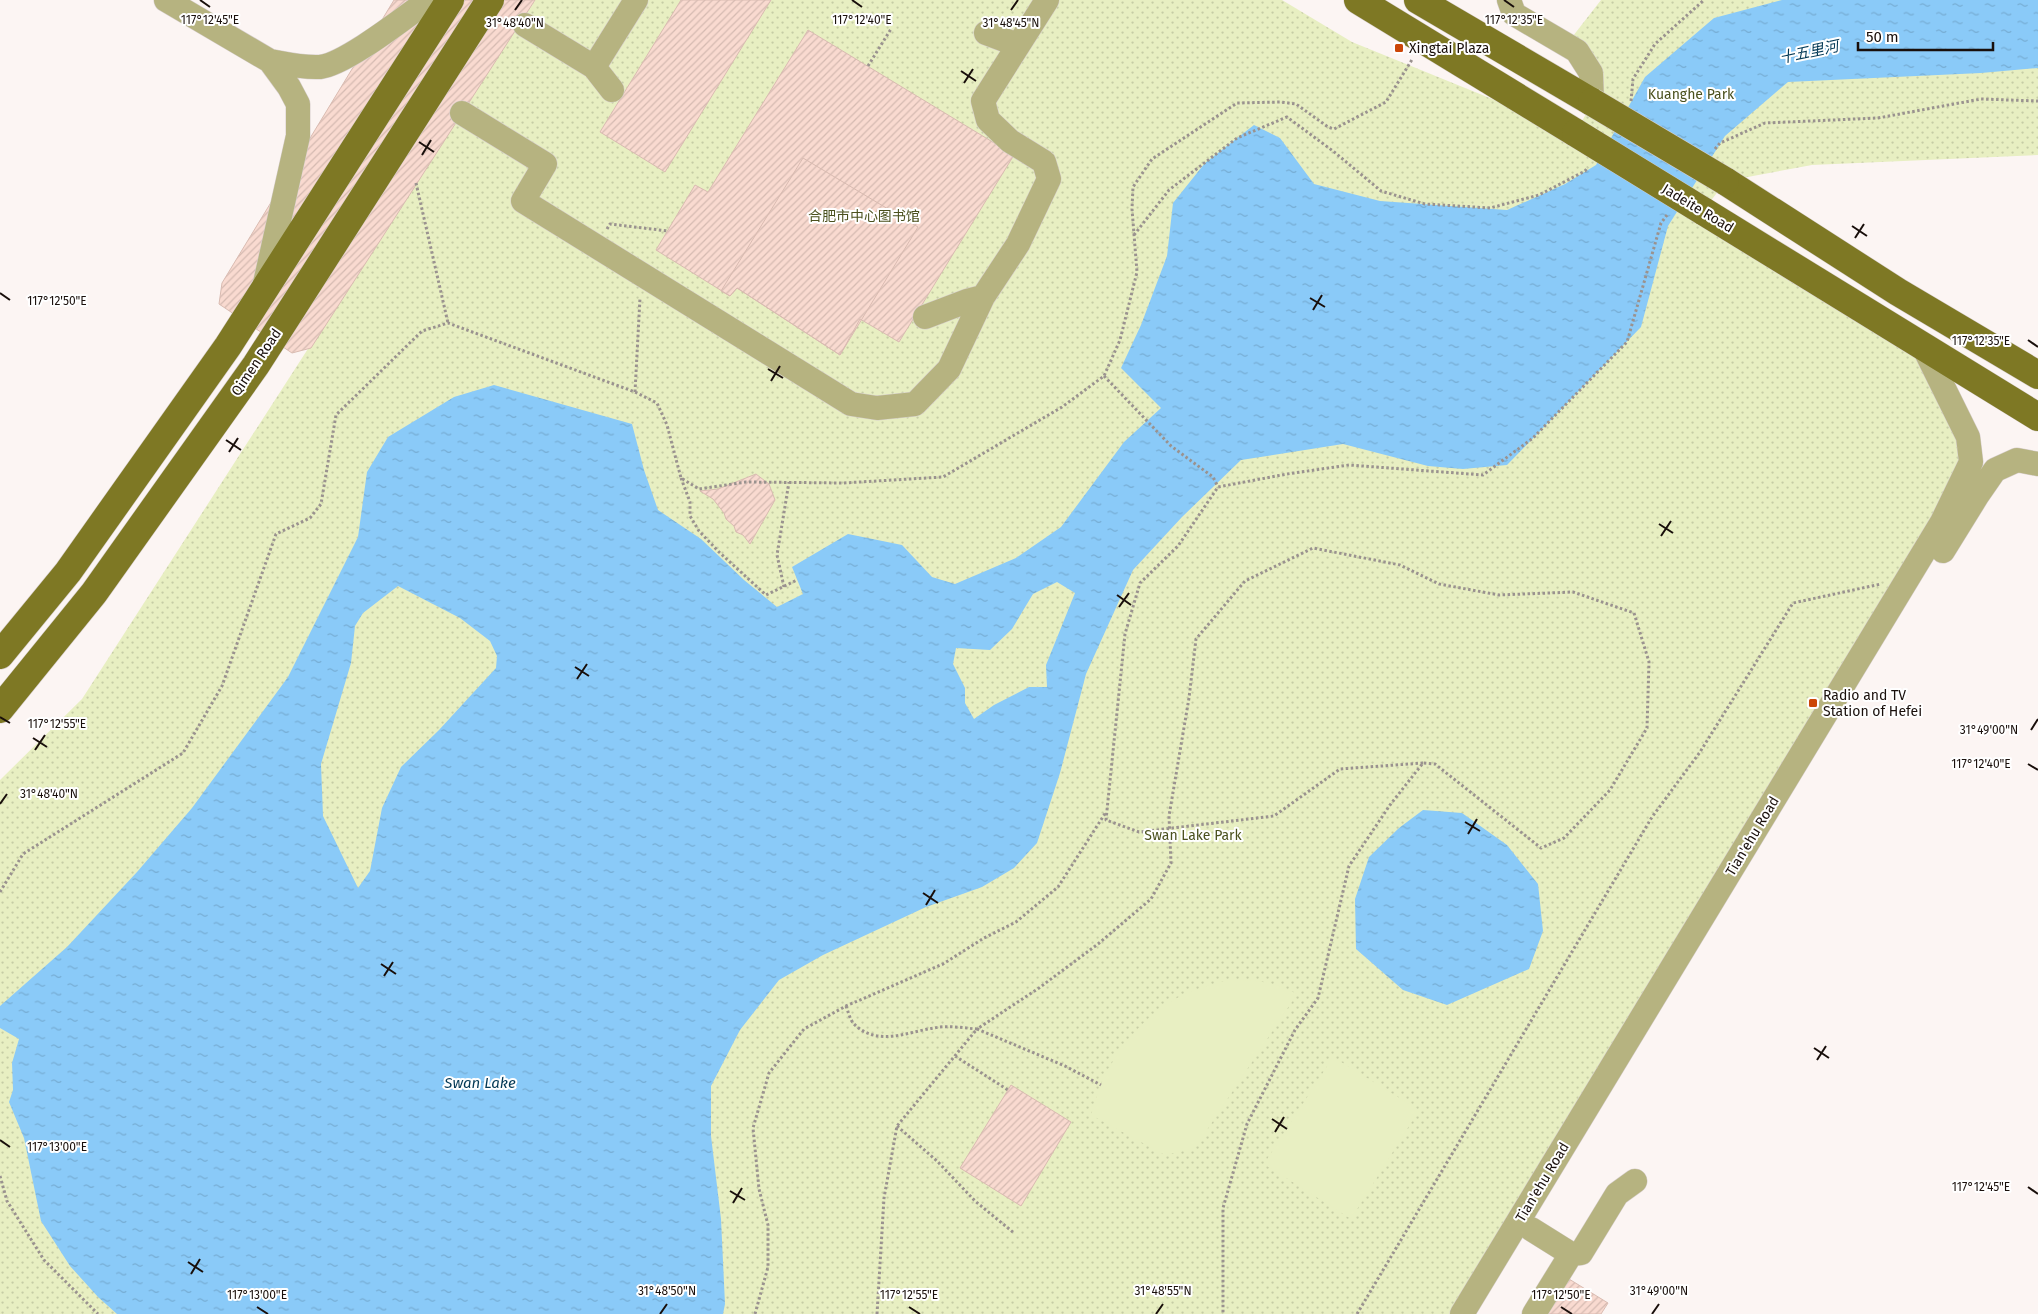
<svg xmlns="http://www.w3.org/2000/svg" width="2038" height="1314" font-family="'Fira Sans','Noto Sans SC',sans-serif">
<defs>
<pattern id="grass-dots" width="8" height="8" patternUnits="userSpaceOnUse" patternTransform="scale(1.25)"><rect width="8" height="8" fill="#e8efc2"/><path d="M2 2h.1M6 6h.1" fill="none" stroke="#c6cca5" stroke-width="1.8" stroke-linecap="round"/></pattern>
<pattern id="water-ripples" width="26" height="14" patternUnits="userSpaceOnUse" patternTransform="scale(1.25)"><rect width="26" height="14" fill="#8acaf8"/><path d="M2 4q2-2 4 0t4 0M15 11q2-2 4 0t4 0" fill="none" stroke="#76acd3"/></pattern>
<pattern id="building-hatch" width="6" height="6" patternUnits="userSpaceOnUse" patternTransform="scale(1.25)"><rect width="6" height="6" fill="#f9dad0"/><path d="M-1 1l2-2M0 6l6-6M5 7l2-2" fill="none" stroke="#d5bab1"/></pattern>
</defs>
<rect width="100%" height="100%" fill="#fcf5f3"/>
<path fill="url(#grass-dots)" d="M533,0H1282L1352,42L1576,133L1592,102L1566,45L1601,0H2038V155L1812,165L1726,181L1703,211L1923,346L1971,462L1462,1314H0V780L82,699Z"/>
<path fill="#e8efc2" d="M1228,980C1254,980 1274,981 1297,994L1195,1148L1165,1155L1091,1115C1095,1102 1099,1087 1105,1075C1122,1044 1146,1015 1177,998C1193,989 1211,985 1228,980Z
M1333,1057L1419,1110L1351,1219L1264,1164Z"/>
<path fill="url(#water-ripples)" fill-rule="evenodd" d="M1782,0H2038V68L1981,73L1788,82L1725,136L1668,226L1641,327L1507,465L1463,469L1428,466L1343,444L1241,460L1182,517L1133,570L1086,674L1060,773L1037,843L1014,868L982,887L926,907L823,955L779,980L740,1030L711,1086V1136L721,1219L725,1304L723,1314H117L98,1297L70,1266L41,1221L24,1138L9,1102L13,1090L12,1063L19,1039L0,1028V1006L67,947L137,872L192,808L288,677L358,537L367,472L388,437L454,397L494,385L632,424L644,470L658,510L701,539L744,580L777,607L803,594L792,567L848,534L902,545L932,577L955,584L1016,558L1061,527L1124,442L1161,408L1121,368L1141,325L1167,256L1173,203L1205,163L1254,125L1280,138L1314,184L1380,201L1507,210L1565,184L1596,165L1645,77L1714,18ZM1057,582L1075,593L1046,665L1047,687H1029L994,705L974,719L965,703V688L953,664L956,648L990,650L1012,629L1033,594ZM398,586L460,618L490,641L497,656L496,668L439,730L401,767L382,808L370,871L358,888L323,816L321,764L351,663L355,626L363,613Z
M1423,810L1462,813L1507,845L1538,884L1543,931L1529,969L1447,1005L1403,990L1356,949L1355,899L1369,857L1399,828Z"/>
<path fill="url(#building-hatch)" stroke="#d9bbb1" d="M394,0H535L311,348L292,353L219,304L222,283Z
M681,0H771L665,172L600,132Z
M808,30L1014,155L899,342L860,319L840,355L737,288L730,296L656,250L695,185L708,192Z
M803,158L918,227L840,355L737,288L730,296L721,291Z
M756,474L769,484L775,500L750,544L743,535L736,532L734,526L726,519L724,513L713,499L700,491L718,489Z
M1011,1085L1071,1122L1021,1206L960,1168Z
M1569,1279L1608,1303L1601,1314H1547Z"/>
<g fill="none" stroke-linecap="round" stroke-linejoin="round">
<g stroke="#d8d0ce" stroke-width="25">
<path id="minor" d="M166,0L270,61
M1509,0L1514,14L1577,51L1591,73L1592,102
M525,25L594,67L636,0
M986,33L1018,45
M594,67L612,90
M462,113L545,164L523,201L851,404L877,408L915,404L949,369L983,297
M265,283L298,136V104L289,87L270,61C286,64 303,68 320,67C346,64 405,17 429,0
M925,317L967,301L983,297L1018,244L1049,179L1044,162L1010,141L988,120L983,101L1047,0
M1943,551L1977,496L1995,470L2017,460L2038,464
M1531,1229L1571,1254
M1462,1314L1942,522L1971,462L1968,437L1923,346
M1534,1314L1571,1254L1581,1253L1617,1194L1635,1181"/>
</g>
<g stroke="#d8d0ce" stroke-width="29">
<path id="major" d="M1358,0L1576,133
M1418,0L1592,102
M1725,181L1898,292L2038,375
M1703,211L2038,417
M0,655L68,572L228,346L450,0
M0,709L94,593L256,365L490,0"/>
</g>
<path stroke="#9a928f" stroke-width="3" stroke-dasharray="2.5 2.5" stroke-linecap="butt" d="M868,66L891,29
M1631,101L1633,79L1655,44L1704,0
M1715,149L1720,143L1765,123L1878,118L1981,99L2038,101
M416,183L448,323
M607,229L610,224L668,231
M1134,235L1169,190L1237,138L1287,117L1333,151L1381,191L1425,204L1490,208L1539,195L1585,171L1588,167
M1104,376L1171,446L1213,477L1218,487
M635,392L640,298
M681,478L690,502V516L699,531L719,552L766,595L797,580
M784,587L777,555L789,482
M1423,763L1340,769L1274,816L1139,832L1106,820L1125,634L1140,583L1178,546L1218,487L1287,474L1349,465L1483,475L1533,438L1627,342L1661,223L1667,215
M0,892L23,854L183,753L222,686L276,534L310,518L321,504L336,415L422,331L448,323L635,392L657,403L667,425L681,478L699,489L746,482L843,483L943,477L1062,407L1104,376L1120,340L1137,272L1132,209L1133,187L1152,159L1237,103L1281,102L1296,104L1328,127L1334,129L1386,102L1413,58
M846,1006C848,1011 850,1020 854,1024C877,1047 907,1032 934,1028C948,1025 963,1028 977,1029L1039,988L1098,944L1151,899L1171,863L1169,816L1189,698L1196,639L1245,581L1313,548L1400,565L1439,584L1499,595L1573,592L1634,613L1649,662L1647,728L1610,790L1564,838L1541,848L1435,764L1423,763L1390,805L1349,866L1318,998L1295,1030L1247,1124L1223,1208V1314
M955,1056L1008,1090
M897,1126L937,1161L975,1201L1014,1233
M0,1176L7,1201L44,1260L98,1314
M755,1314L768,1267V1225L759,1189L753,1128L769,1073L804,1029L846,1006L943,964L984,938L1016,922L1058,887L1106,812
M877,1314L884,1198L897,1126L977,1029L1065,1066L1101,1085
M1357,1314L1652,817L1700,752L1793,603L1881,584"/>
<use href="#minor" stroke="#b6b380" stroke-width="24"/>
<use href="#major" stroke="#7e7824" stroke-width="28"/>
<g stroke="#d8d0ce" stroke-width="29" stroke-linecap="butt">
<path id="major-bridge" d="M1592,102L1725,181
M1576,133L1703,211"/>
</g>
<use href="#major-bridge" stroke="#7e7824" stroke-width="28"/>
</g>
<path fill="none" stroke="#190f0b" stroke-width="2" d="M200,0L210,7M852,0L862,7M1504,0L1514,7M515,10L522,0M1011,10L1018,0M961,71L976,81M964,83L973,69M419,142L434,152M422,155L431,140M1852,226L1867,236M1855,238L1864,224M0,293L10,300M1310,298L1325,307M1313,310L1322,295M2028,340L2038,347M768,369L783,378M771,381L780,366M226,440L241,450M229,452L238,438M1659,524L1673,533M1661,536L1671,521M1117,595L1131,605M1119,607L1129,593M575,667L589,676M577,679L587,664M0,717L10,723M2031,730L2038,719M33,738L47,747M35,750L45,735M2028,764L2038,770M0,804L7,794M1465,822L1480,831M1468,834L1477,819M923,893L938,903M926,905L935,890M381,964L396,974M384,976L393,962M1814,1048L1829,1058M1817,1060L1826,1046M1272,1119L1287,1129M1275,1132L1284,1117M0,1140L10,1147M2028,1187L2038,1194M730,1191L745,1200M733,1203L742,1188M188,1262L203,1272M191,1274L200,1259M257,1307L268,1314M909,1307L920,1314M1561,1307L1572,1314M660,1314L667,1304M1156,1314L1163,1304M1652,1314L1659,1304"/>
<g fill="#cc4607" stroke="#fff" stroke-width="2">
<rect x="1394" y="43" width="10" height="10" rx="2.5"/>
<rect x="1808" y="698" width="10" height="10" rx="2.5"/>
</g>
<g text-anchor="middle" stroke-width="4" stroke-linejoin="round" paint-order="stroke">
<g font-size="14" fill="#190f0b" stroke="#fff" text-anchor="start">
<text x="1409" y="53">Xingtai Plaza</text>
<text x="1823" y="700">Radio and TV<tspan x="1823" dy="16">Station of Hefei</tspan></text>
</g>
<g font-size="14" fill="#4b511e" stroke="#fff">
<text x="1691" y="99">Kuanghe Park</text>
<text x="864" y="221">合肥市中心图书馆</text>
<text x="1193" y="840">Swan Lake Park</text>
</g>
<g font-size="14" fill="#190f0b" stroke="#fff">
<text transform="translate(1698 208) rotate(31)" y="5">Jadeite Road</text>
<text transform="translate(256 362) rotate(-56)" y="5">Qimen Road</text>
<text transform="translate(1752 836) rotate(-59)" y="5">Tian'ehu Road</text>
<text transform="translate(1542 1182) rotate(-59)" y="5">Tian'ehu Road</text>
</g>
<g font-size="15" font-style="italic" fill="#033956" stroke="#fff">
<text transform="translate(1809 52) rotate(-12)" y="5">十五里河</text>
<text x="480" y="1088">Swan Lake</text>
</g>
</g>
<g font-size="12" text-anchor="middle" fill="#190f0b" stroke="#fff" stroke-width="4" stroke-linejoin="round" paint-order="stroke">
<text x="210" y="24">117°12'45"E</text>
<text x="1514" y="24">117°12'35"E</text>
<text x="862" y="24">117°12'40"E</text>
<text x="515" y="27">31°48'40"N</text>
<text x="1011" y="27">31°48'45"N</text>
<text x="57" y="305">117°12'50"E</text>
<text x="1981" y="345">117°12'35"E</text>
<text x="57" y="728">117°12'55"E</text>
<text x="1989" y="734">31°49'00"N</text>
<text x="1981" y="768">117°12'40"E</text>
<text x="49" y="798">31°48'40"N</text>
<text x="57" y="1151">117°13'00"E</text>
<text x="1981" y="1191">117°12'45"E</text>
<text x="667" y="1295">31°48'50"N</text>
<text x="1163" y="1295">31°48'55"N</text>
<text x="1659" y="1295">31°49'00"N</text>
<text x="257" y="1299">117°13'00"E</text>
<text x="909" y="1299">117°12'55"E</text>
<text x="1561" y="1299">117°12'50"E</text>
</g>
<path d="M1858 42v8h135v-8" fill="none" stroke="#190f0b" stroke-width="2.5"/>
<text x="1866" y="42" font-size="15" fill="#190f0b" stroke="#ffffff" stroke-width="4" paint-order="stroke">50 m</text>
</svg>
